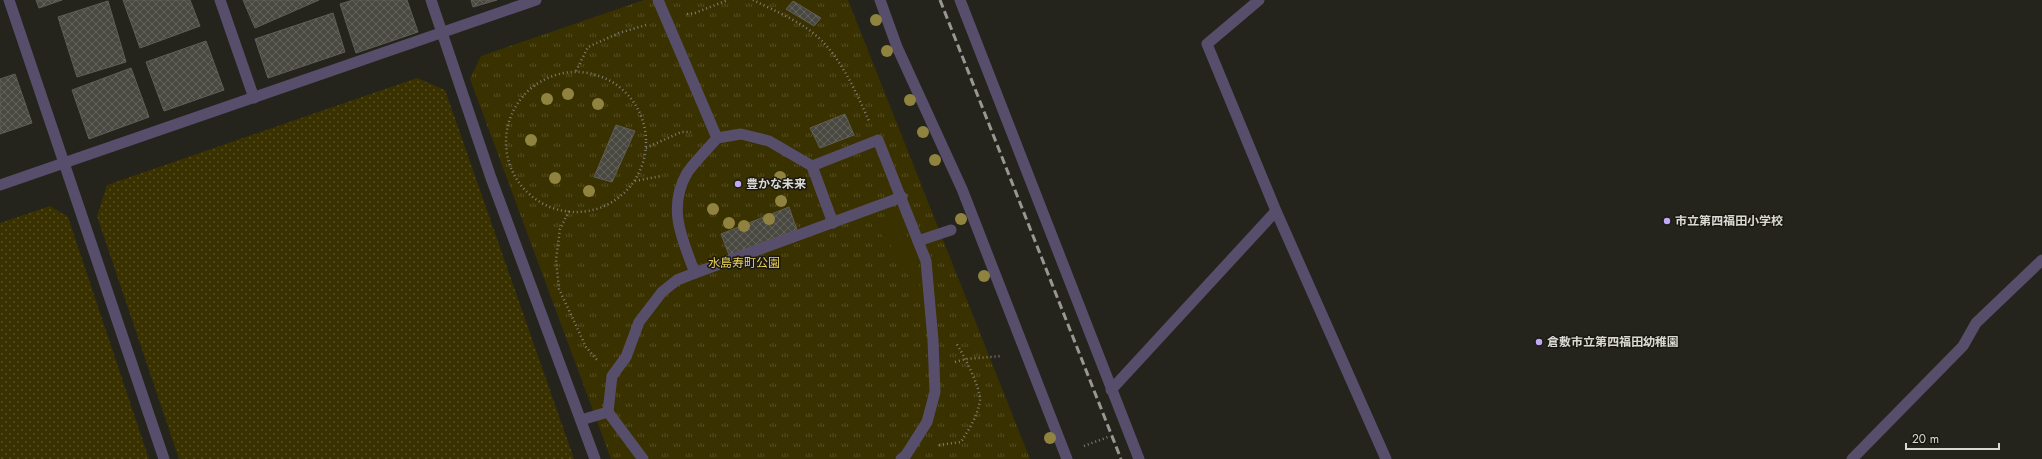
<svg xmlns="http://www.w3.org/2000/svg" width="2042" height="459" viewBox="0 0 2042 459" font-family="Jost,'Noto Sans JP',sans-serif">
  <defs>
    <pattern id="grass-dots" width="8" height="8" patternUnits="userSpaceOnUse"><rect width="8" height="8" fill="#3a3100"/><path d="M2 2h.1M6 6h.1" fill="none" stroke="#564e24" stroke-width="1.8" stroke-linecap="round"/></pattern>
    <pattern id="park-tufts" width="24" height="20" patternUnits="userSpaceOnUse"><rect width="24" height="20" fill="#3a3100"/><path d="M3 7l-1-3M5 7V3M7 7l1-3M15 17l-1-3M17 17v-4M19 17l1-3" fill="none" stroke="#564e24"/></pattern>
    <pattern id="building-cross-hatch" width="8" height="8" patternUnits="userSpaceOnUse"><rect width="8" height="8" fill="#4a4941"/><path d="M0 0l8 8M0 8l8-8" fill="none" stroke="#64635c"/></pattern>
  </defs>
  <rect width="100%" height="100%" fill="#24231c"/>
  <g fill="url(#grass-dots)">
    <path d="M417 78 445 90 574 459H179L97 216 107 185Z"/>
    <path d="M50 206 68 217 149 459H0V223Z"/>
  </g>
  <path fill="url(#park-tufts)" d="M644 0H848L1030 459H611L470 79 481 56Z"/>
  <path fill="#3a3100" d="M897 214 918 263 920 296 892 247 872 224Z"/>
  <g fill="url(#building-cross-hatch)" stroke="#5f5e56">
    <path d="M36 0H62L39 8Z"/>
    <path d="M123 0H190L200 26 140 48Z"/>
    <path d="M243 0H319L255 28Z"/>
    <path d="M353 0H407L418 32 356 53 340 4Z"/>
    <path d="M471 0H497L473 7Z"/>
    <path d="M108 1 126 62 77 77 58 17Z"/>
    <path d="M793 1 821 18 814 26 786 9Z"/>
    <path d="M333 13 345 52 268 78 255 39Z"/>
    <path d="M206 41 224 90 164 111 146 62Z"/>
    <path d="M131 68 149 117 89 139 72 90Z"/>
    <path d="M15 74 32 123 0 134V79Z"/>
    <path d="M845 114 854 135 820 148 810 128Z"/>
    <path d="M616 125 635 131 612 182 594 177Z"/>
    <path d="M789 207 797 230 729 255 721 234Z"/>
  </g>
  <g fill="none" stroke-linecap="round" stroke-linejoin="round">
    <g stroke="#7f7f79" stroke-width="2.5" stroke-dasharray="1 3" stroke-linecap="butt">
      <path d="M753 0C775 11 807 24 824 43 844 65 857 94 869 121"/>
      <path d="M687 14 695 13 728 0"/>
      <path d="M576 71 588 47 619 33 646 25"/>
      <circle cx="576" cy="142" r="70"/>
      <path d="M646 148 681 132H691"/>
      <path d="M635 181 661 176"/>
      <path d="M569 211 560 229 556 260 559 289 586 347 597 360"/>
      <path d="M955 362 966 359 1002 356"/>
      <path d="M939 445 961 442C969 429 978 416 980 400 981 389 963 353 956 343"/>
      <path d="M1084 446 1108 437"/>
    </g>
    <g stroke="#574e6c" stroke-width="11">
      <path d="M717 138 741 134 769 141 812 166 878 140 918 241 951 230"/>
      <path d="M812 166 833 223"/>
      <path d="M695 273 902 197"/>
      <path d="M608 412 643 459"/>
      <path d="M581 420 608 412 612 376 626 357 639 322 662 292 677 280 695 273C682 239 667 208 687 173 695 161 708 149 717 138L658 0"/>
      <path d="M901 459 906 455 927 422 935 392 933 340 926 261 918 241"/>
    </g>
    <g stroke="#574e6c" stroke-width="11">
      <path d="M9 0 164 459"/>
      <path d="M220 0 254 98"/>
      <path d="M431 0 491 178 595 459"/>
      <path d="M880 0 897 47 962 189 1067 459"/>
      <path d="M960 0 1139 459"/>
      <path d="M1259 0 1207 44 1276 211 1386 459"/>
      <path d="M1111 390 1276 211"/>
      <path d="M1852 459 1963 346 1976 323 2042 260"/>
    </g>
    <path stroke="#574e6c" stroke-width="11" d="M0 185 536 0"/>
    <path stroke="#989792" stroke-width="3" stroke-dasharray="8 4" stroke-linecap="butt" d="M940 0 1121 459"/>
  </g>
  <g fill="#90833f">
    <circle cx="876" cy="20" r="6"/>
    <circle cx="887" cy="51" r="6"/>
    <circle cx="568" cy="94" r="6"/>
    <circle cx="547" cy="99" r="6"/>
    <circle cx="910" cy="100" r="6"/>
    <circle cx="598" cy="104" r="6"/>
    <circle cx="923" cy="132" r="6"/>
    <circle cx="531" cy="140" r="6"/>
    <circle cx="935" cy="160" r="6"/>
    <circle cx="780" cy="177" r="6"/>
    <circle cx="555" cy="178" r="6"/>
    <circle cx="589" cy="191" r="6"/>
    <circle cx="781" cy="201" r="6"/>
    <circle cx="713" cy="209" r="6"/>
    <circle cx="769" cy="219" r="6"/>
    <circle cx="961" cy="219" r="6"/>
    <circle cx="729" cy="223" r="6"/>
    <circle cx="744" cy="226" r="6"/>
    <circle cx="984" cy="276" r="6"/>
    <circle cx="1050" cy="438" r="6"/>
  </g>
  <g fill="#bfa8f4" stroke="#1b1912" stroke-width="1.5">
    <circle cx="738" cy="184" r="4"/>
    <circle cx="1667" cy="221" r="4"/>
    <circle cx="1539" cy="342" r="4"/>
  </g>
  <g text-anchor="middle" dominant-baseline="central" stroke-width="3" stroke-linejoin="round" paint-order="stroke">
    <g font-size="12" font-weight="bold" fill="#dadad5" stroke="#1b1912" text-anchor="start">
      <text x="746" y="184">豊かな未来</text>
      <text x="1675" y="221">市立第四福田小学校</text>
      <text x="1547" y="342">倉敷市立第四福田幼稚園</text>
    </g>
    <g font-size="12" fill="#e9d15b" stroke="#1b1912">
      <text x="744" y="263">水島寿町公園</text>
    </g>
  </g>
  <path d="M1906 443v6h93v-6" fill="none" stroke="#dadad5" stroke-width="2"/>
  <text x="1912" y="443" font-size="12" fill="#dadad5" stroke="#1b1912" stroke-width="3" paint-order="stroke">20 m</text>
</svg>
